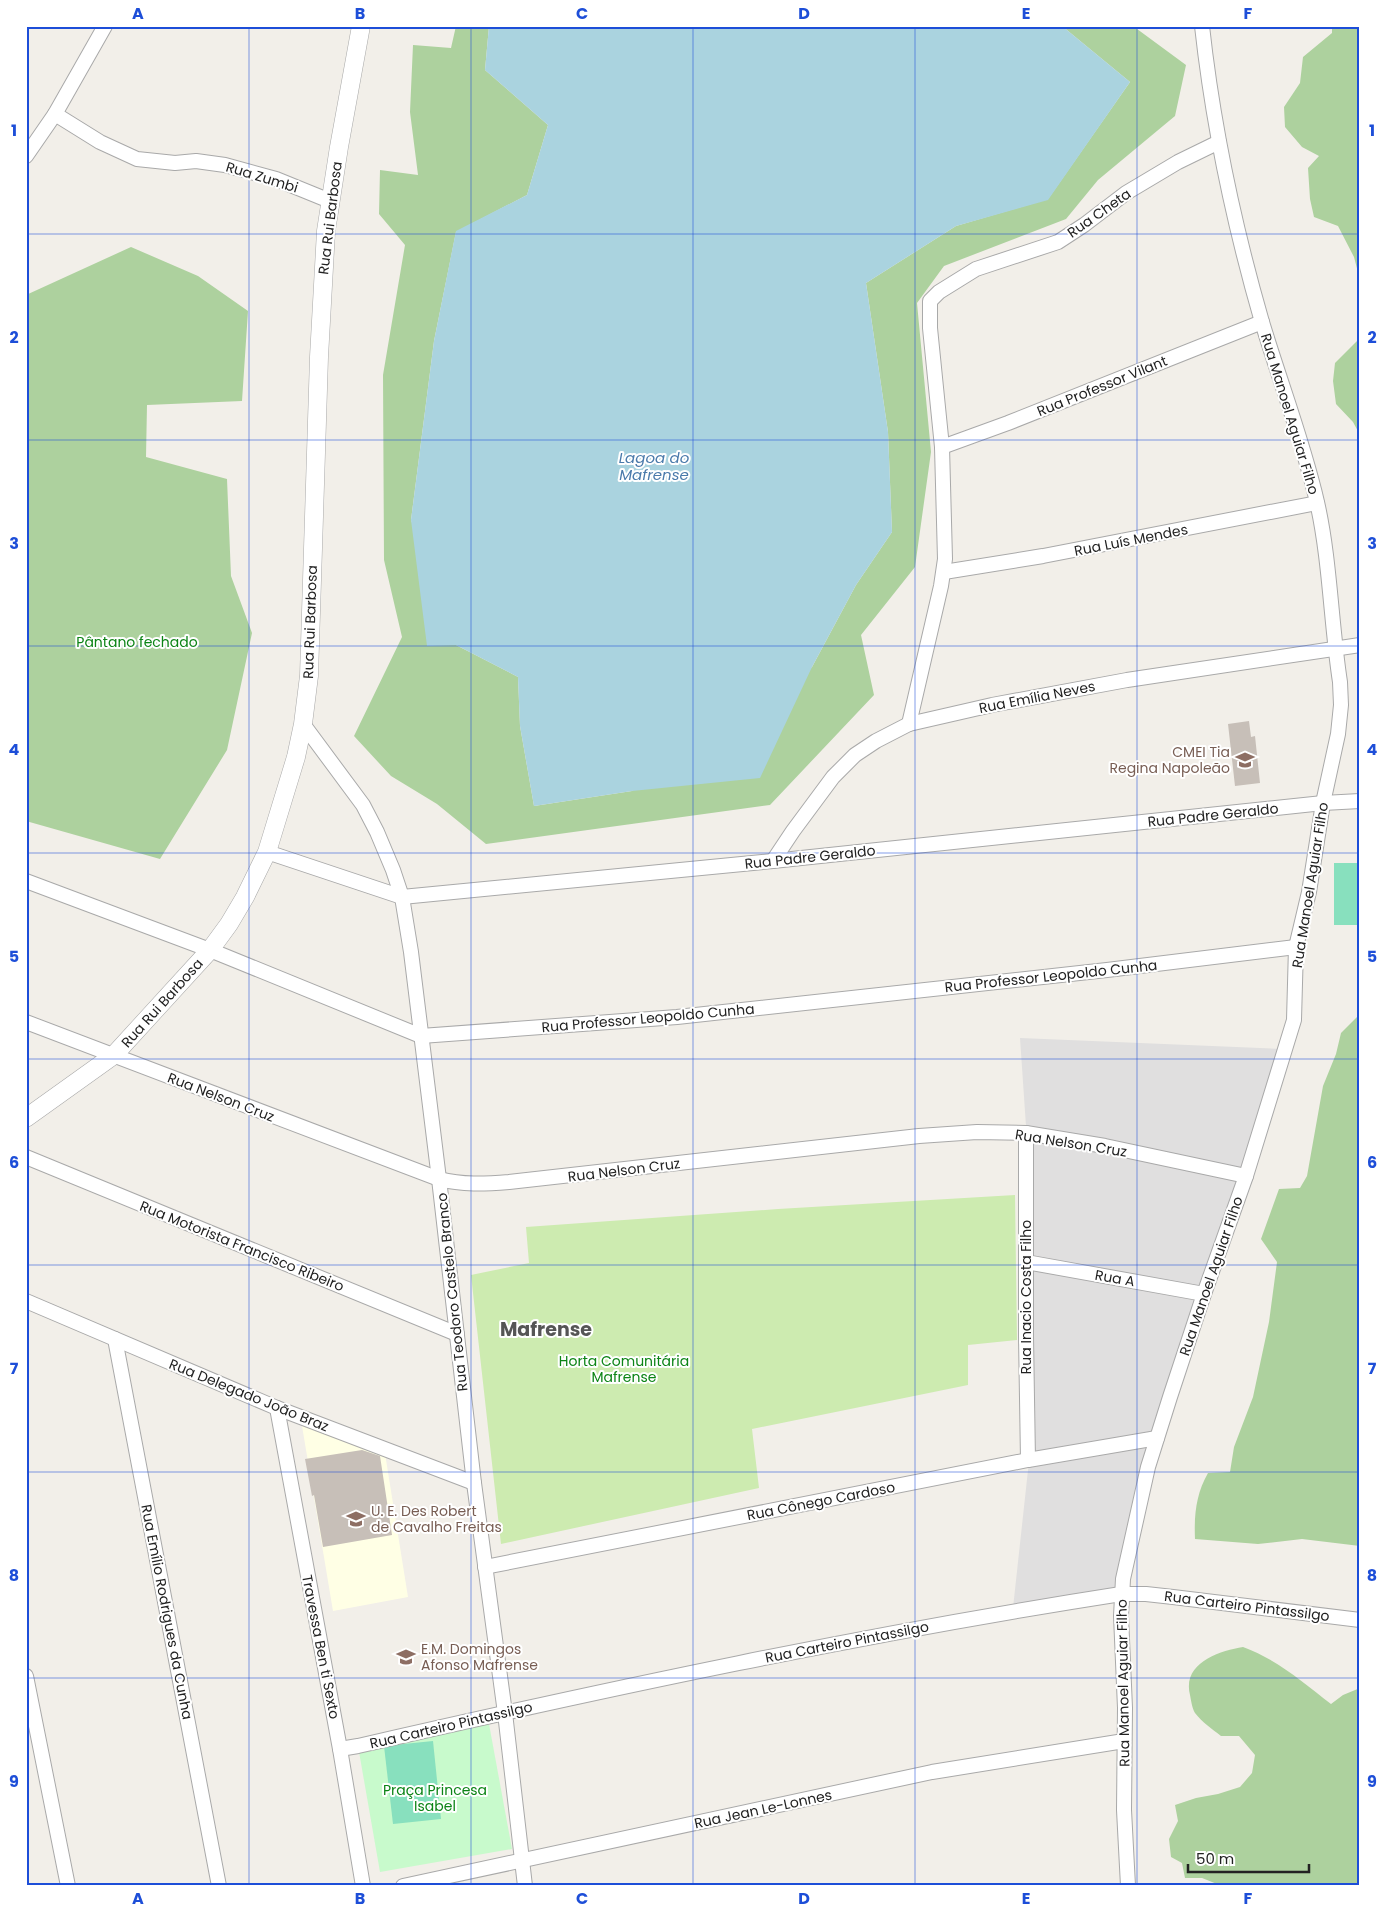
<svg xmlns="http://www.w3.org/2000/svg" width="1386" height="1912" viewBox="0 0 1386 1912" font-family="Poppins,sans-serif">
  <rect width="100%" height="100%" fill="#f2efe9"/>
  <path fill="#e0dfdf" d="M1020 1038 1282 1049 1115 1598 1012 1617 1029 1461 1027 1141Z"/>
  <path fill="#ffffe5" d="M299 1408 383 1441 408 1597 333 1611Z"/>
  <path fill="#cdebb0" d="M1015 1195 1017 1340 968 1345V1385L752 1429 759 1488 501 1544 471 1275 529 1263 526 1227 778 1209Z"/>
  <g fill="#add19e">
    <path d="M456 26H489L485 70 548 125 527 195 456 232 434 341 411 520 456 645 518 677 520 726 534 806 632 791 812 667 856 585 892 532 888 432 866 283 956 226 1048 199 1130 82 1062 26H1133L1186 65 1175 116 1098 180 1066 219 944 266 917 303 931 452 915 567 861 635 874 695 770 805 486 844 437 804 391 776 354 736 402 637 384 560 383 375 405 245 379 214 380 170 418 175 410 112 413 45 451 48Z"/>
    <path d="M1332 26H1360V280L1354 257 1338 226 1314 217 1310 199 1308 168 1319 156 1302 147 1285 127 1284 107 1300 83 1303 57 1332 33Z"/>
    <path d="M131 247 198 276 248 311 242 401 147 405 146 457 227 479 231 576 252 633 227 750 160 859 26 821V295Z"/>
    <path d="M1360 332V435L1353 422 1336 404 1333 381 1335 363 1359 339Z"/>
    <path d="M1360 1014V1546L1302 1539 1258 1544 1195 1539C1194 1515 1196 1494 1208 1473L1230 1472 1234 1447 1253 1397 1269 1322 1277 1262 1261 1239 1279 1189 1300 1188 1307 1176 1323 1086 1336 1054 1341 1033Z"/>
    <path d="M1243 1647C1276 1659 1303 1682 1331 1704L1343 1695 1360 1688V1886H1222L1202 1878H1185L1182 1863 1171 1857 1169 1839 1178 1821 1175 1805 1196 1798 1218 1794 1240 1787 1252 1773 1255 1755 1239 1736H1221C1212 1729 1202 1722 1195 1713 1192 1708 1191 1700 1190 1695 1182 1663 1219 1651 1243 1647Z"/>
  </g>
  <path fill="#c8facc" d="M489 1724 512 1849 380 1872 358 1746Z"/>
  <g fill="#88e0be">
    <rect x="1334" y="863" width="26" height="62"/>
    <path d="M433 1741 441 1819 393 1824 384 1746Z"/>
  </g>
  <path fill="#aad3df" d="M489 26H1062L1130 82 1048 200 956 226 866 283 888 432 892 532 856 585 812 667 760 778 632 791 534 806 520 726 518 677 456 645 427 646 411 520 434 341 456 231 527 195 548 125 485 70Z"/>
  <g fill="#c7bfb8">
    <path d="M1249 721 1251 737 1255 736 1260 783 1235 786 1228 724Z"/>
    <path d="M362 1450 380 1456 392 1535 323 1547 314 1495 312 1496 305 1459Z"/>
  </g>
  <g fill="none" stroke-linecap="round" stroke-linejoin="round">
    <g stroke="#a9a9a9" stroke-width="16">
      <g id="minor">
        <path d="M55 114 100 142 137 159 175 163 196 161 225 165 276 179 330 201"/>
        <path d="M26 156 55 114 105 26"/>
        <path d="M942 447 1008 423 1262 322"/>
        <path d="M944 572 1043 556 1317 503"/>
        <path d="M303 724 363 805 377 832 393 870 402 897 411 952 439 1179 474 1483 505 1713 525 1886"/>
        <path d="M909 724 941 586 945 559 942 447 930 328V301L939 292 976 269 1058 242 1084 225 1126 193 1178 162 1219 142"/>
        <path d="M267 852 402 897 773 861 1323 803 1360 801"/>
        <path d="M773 861 793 831 833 777 855 755 876 741 909 724 992 705 1127 680 1360 645"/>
        <path d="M26 881 210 950 421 1036 677 1017 1107 970 1296 947"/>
        <path d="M26 1022 439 1179C463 1185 484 1184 509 1182L919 1136 977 1132 1026 1133 1105 1146 1246 1176"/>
        <path d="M1026 1133V1337L1028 1460"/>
        <path d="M26 1157 457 1334"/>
        <path d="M1026 1262 1204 1294"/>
        <path d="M26 1301 277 1408 474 1483"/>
        <path d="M115 1339 219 1886"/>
        <path d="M277 1408 340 1749 363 1886"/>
        <path d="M485 1567 1028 1460 1157 1438"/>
        <path d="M26 1676 68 1886"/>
        <path d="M340 1749 358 1746C611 1688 864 1634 1121 1594H1146L1173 1597 1360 1620"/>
        <path d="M403 1886 932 1772 1124 1741"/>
        <path d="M1128 1886 1124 1810 1125 1708 1121 1616 1123 1579 1148 1467 1170 1397 1204 1294 1246 1176 1294 1020 1296 947 1309 892 1323 803 1338 734 1341 705 1340 682C1331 624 1330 559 1317 502 1303 441 1280 382 1262 322 1234 225 1213 126 1202 26"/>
      </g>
    </g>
    <g stroke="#a9a9a9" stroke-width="19">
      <path id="tertiary" d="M26 1118 114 1055 210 950 229 924 245 897 267 852 296 757 303 724 309 676 319 357 326 231 339 147 361 26"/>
    </g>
    <use href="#minor" stroke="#fff" stroke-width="14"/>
    <use href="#tertiary" stroke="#fff" stroke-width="18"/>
  </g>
  <path fill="none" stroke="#1d4ed8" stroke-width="1" stroke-opacity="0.55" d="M249 26V1886M471 26V1886M693 26V1886M915 26V1886M1137 26V1886M26 234H1360M26 440H1360M26 646H1360M26 853H1360M26 1059H1360M26 1265H1360M26 1472H1360M26 1678H1360"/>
  <defs>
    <g id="school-bare" transform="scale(1.5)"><path d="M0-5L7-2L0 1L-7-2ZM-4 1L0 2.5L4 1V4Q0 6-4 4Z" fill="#8d6e63" stroke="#fff" stroke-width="2.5" paint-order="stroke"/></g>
  </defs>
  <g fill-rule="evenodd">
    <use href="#school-bare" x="1245" y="760"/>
    <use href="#school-bare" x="356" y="1519"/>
    <use href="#school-bare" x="406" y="1657"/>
  </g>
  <g text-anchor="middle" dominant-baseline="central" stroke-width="4" stroke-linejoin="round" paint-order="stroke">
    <g font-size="14" fill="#222" stroke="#fff">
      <text transform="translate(262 177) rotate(17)">Rua Zumbi</text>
      <text transform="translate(1099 213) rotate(-35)">Rua Cheta</text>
      <text transform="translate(330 218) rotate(-83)">Rua Rui Barbosa</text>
      <text transform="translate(1102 386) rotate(-22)">Rua Professor Vilant</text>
      <text transform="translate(1290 414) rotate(73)">Rua Manoel Aguiar Filho</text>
      <text transform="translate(1131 540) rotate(-11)">Rua Luís Mendes</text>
      <text transform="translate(310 622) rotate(-88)">Rua Rui Barbosa</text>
      <text transform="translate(1037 697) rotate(-11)">Rua Emília Neves</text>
      <text transform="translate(1213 815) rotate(-6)">Rua Padre Geraldo</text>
      <text transform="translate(810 857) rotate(-6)">Rua Padre Geraldo</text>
      <text transform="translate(1310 885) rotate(-81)">Rua Manoel Aguiar Filho</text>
      <text transform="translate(1051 976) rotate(-6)">Rua Professor Leopoldo Cunha</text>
      <text transform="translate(162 1003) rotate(-48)">Rua Rui Barbosa</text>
      <text transform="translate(648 1018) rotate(-5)">Rua Professor Leopoldo Cunha</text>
      <text transform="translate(221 1097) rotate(21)">Rua Nelson Cruz</text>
      <text transform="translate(1071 1143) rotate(9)">Rua Nelson Cruz</text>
      <text transform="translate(624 1170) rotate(-7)">Rua Nelson Cruz</text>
      <text transform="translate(242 1246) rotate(22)">Rua Motorista Francisco Ribeiro</text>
      <text transform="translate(1211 1276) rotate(-71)">Rua Manoel Aguiar Filho</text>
      <text transform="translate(1115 1278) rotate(10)">Rua A</text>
      <text transform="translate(452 1292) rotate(-96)">Rua Teodoro Castelo Branco</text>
      <text transform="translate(1026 1297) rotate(-90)">Rua Inacio Costa Filho</text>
      <text transform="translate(249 1395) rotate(22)">Rua Delegado João Braz</text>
      <text transform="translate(821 1501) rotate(-11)">Rua Cônego Cardoso</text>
      <text transform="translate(1247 1606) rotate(7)">Rua Carteiro Pintassilgo</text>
      <text transform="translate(167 1612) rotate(79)">Rua Emílio Rodrigues da Cunha</text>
      <text transform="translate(847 1642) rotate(-11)">Rua Carteiro Pintassilgo</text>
      <text transform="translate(321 1647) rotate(79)">Travessa Ben ti Sexto</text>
      <text transform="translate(1123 1683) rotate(-91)">Rua Manoel Aguiar Filho</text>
      <text transform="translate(451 1725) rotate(-13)">Rua Carteiro Pintassilgo</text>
      <text transform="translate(763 1809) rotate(-12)">Rua Jean Le-Lonnes</text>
    </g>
    <g font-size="14" fill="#0c8416" stroke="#fff">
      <text x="137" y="642">Pântano fechado</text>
      <text x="624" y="1361">Horta Comunitária<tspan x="624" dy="16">Mafrense</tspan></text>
      <text x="435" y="1790">Praça Princesa<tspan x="435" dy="16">Isabel</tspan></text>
    </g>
    <g font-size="14" fill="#785e54" stroke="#fff" text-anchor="start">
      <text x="1230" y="752" text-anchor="end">CMEI Tia<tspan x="1230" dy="16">Regina Napoleão</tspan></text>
      <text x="371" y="1511">U. E. Des Robert<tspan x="371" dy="16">de Cavalho Freitas</tspan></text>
      <text x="421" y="1649">E.M. Domingos<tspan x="421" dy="16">Afonso Mafrense</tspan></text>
    </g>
    <g font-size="15" font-style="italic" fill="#4a7aab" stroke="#fff">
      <text x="654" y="457">Lagoa do<tspan x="654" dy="17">Mafrense</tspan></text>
    </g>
    <g font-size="19" font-weight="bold" fill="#555" stroke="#fff">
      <text x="546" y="1329">Mafrense</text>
    </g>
  </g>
  <rect width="1386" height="1912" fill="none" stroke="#ffffff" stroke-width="55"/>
  <path d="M1188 1864v8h121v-8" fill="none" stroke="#222222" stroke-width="2.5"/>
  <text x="1196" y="1864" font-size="15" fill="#222222" stroke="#ffffff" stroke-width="4" paint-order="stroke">50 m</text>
  <rect x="28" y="28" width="1330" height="1856" fill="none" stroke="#1d4ed8" stroke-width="2"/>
  <g font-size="16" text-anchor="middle" font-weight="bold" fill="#1d4ed8">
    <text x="138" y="19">A</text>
    <text x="360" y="19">B</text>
    <text x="582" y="19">C</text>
    <text x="804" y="19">D</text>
    <text x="1026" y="19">E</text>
    <text x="1248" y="19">F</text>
    <text x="14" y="136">1</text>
    <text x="1372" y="136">1</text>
    <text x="14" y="343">2</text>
    <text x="1372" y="343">2</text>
    <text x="14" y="549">3</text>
    <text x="1372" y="549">3</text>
    <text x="14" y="755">4</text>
    <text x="1372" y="755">4</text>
    <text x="14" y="962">5</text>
    <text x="1372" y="962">5</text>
    <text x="14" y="1168">6</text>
    <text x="1372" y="1168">6</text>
    <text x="14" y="1374">7</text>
    <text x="1372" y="1374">7</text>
    <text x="14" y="1581">8</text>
    <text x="1372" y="1581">8</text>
    <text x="14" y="1787">9</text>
    <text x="1372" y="1787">9</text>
    <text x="138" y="1904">A</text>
    <text x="360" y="1904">B</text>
    <text x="582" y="1904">C</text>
    <text x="804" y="1904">D</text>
    <text x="1026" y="1904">E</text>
    <text x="1248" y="1904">F</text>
  </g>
</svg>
